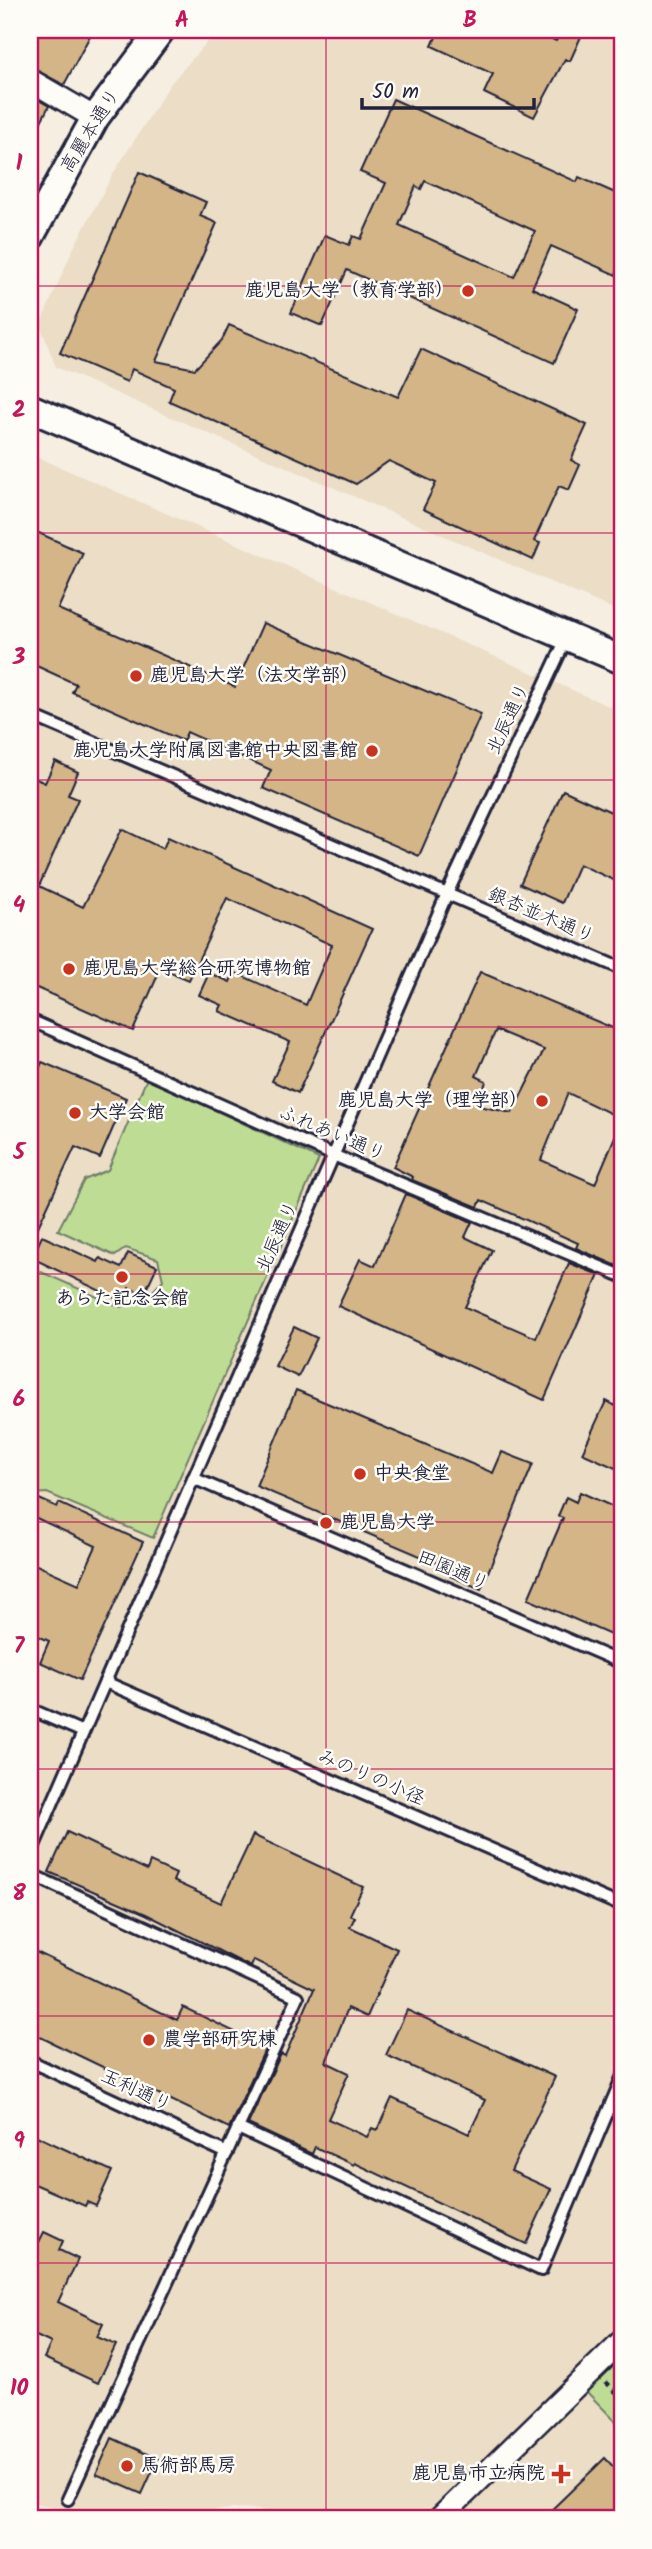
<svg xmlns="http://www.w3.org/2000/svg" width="652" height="2549" viewBox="0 0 652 2549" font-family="Kalam,'Klee One',sans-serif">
  <rect width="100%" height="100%" fill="#f5eee1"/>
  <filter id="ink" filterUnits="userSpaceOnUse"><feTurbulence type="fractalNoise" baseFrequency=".0143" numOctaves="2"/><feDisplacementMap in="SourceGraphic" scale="14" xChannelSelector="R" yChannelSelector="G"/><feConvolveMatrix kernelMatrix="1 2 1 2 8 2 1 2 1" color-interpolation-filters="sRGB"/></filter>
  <g filter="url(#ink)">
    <g fill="#ebddc6">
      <path d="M218 30H622V613L56 367 40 325 73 249 113 174 171 83Z"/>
      <path d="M30 454 622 712V2334L432 2519H323L244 2508 207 2511H74L30 2502Z"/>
      <path d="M585 2390 622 2428V2519H454Z"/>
    </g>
    <g fill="#bfdc94" stroke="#707f68" stroke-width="2">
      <path d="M147 1078 319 1159 153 1538 47 1493 30 1494V1267L120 1307 145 1300 163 1280 158 1259 126 1248 115 1256 58 1230 84 1180 108 1170Z"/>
      <path d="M622 2353V2428L585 2390Z"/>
    </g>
    <g fill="#d4b588" stroke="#22223b" stroke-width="2" fill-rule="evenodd">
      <path d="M30 30H93L64 85 30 67Z"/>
      <path d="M439 30H531L556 41 562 30H584L570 61 565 59 534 117 484 93 493 74 432 46Z"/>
      <path d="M30 95 49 106 30 143Z"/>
      <path d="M393 99 577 182 579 177 622 196V260L616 275 551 246 532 288 578 309 554 363 347 270 322 326 291 313 325 235 349 245 353 236 361 239 386 183 360 172ZM425 181 535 231 514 277 399 225 416 186 421 189Z"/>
      <path d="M139 172 206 202 200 216 217 223 156 361 195 369 222 340 229 325 398 397 421 349 587 425 571 460 580 465 569 490 559 486 534 541 540 543 533 560 423 509 436 483 389 461 356 484 169 401 174 388 132 369 127 382 60 353Z"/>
      <path d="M30 529 83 553 58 609 235 687 263 623 481 714 419 856 263 788 271 770 187 732 183 741 72 692 76 684 30 663Z"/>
      <path d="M55 761 78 772 68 795 78 799 39 886 83 907 122 829 163 849 168 837 372 929 298 1093 272 1081 290 1042 219 1011 222 1005 199 995 209 973 230 982 234 972 306 1005 332 945 227 898 189 980 161 968 133 1031 30 985V776L45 783Z"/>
      <path d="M563 790 622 817V884L579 864 562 903 520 884Z"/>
      <path d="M480 972 622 1032V1119L568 1093 541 1160 595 1184 622 1120V1268L576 1248 578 1243 481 1200 478 1207 412 1180 413 1177 393 1167ZM496 1030 544 1050 512 1113 479 1106 486 1081 476 1076Z"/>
      <path d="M42 1062 126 1098 100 1158 75 1147 30 1244V1091Z"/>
      <path d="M406 1194 472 1222 465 1237 492 1250 465 1307 536 1338 569 1263 599 1275 544 1400 338 1306 360 1259 375 1266Z"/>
      <path d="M42 1236 98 1262 100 1258 121 1268 128 1253 157 1266 144 1294 129 1288 123 1302 32 1258Z"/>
      <path d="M294 1327 317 1338 298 1377 275 1366Z"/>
      <path d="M296 1390 493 1473 502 1452 533 1464 481 1589 450 1576 453 1570 256 1486Z"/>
      <path d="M606 1401 622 1409V1471L582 1453Z"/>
      <path d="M580 1492 622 1511V1640L528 1599 563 1518 558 1516 566 1497 576 1502Z"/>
      <path d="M30 1495 57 1507 59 1503 143 1542 80 1680 40 1662 49 1641 30 1632V1562L79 1584 96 1546 30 1515Z"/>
      <path d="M67 1832 147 1870 150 1862 176 1874 173 1881 221 1903 253 1835 363 1887 350 1915 355 1917 350 1927 397 1949 367 2017 348 2008 326 2062 349 2073 328 2119 367 2137 372 2128 377 2130 392 2098 469 2134 485 2100 386 2055 407 2010 555 2077 511 2171 551 2189 526 2244 355 2163 354 2165 315 2147 312 2154 248 2124 281 2054 285 2056 314 1989 254 1960 251 1967 146 1914 49 1872Z"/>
      <path d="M30 1949 177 2020 183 2007 266 2047 229 2128 30 2032Z"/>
      <path d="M30 2133 112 2171 96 2206 87 2202 85 2206 30 2182Z"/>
      <path d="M44 2232 63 2241 59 2250 78 2259 58 2302 103 2324 97 2337 116 2345 98 2383 44 2358 51 2343 30 2333V2237L39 2242Z"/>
      <path d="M112 2438 158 2459 142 2494 96 2474Z"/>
      <path d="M605 2458 622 2476V2519H542Z"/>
    </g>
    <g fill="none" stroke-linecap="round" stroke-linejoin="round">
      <g stroke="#22223b" stroke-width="16">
        <g id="service">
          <path d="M30 719 35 717 622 969"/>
          <path d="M30 1020 333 1155 622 1276"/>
          <path d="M193 1478 622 1663"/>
          <path d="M105 1682 622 1906"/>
          <path d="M30 1709 83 1732"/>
          <path d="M30 1855 446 896 567 637"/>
          <path d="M30 1874 298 1997 68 2499"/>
          <path d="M30 2061 227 2153"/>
          <path d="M238 2128 541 2270 622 2078"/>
        </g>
      </g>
      <g stroke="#22223b" stroke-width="26">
        <g id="minor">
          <path d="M30 80 95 118"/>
          <path d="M439 2519 622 2341"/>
        </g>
      </g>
      <g stroke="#22223b" stroke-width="32">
        <g id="tertiary">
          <path d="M30 237 95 118 161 30"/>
          <path d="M30 408 622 660"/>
        </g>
      </g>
      <g stroke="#22223b" stroke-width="4.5" stroke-dasharray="5 5" stroke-linecap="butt">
        <path d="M622 2378 618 2394 622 2399"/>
        <path d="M606 2382 618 2394"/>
      </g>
      <use href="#service" stroke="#fdfcf7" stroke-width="10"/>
      <use href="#minor" stroke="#fdfcf7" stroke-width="21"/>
      <use href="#tertiary" stroke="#fdfcf7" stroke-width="26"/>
    </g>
  </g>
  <path fill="none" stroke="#c2185b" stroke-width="2" stroke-opacity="0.55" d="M326 30V2519M30 286H622M30 533H622M30 780H622M30 1027H622M30 1274H622M30 1522H622M30 1769H622M30 2016H622M30 2263H622"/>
  <g fill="#c8321e" stroke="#fdfcf7" stroke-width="2.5">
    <circle cx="468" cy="291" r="7"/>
    <circle cx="136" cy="676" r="7"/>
    <circle cx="372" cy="751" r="7"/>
    <circle cx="69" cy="969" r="7"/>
    <circle cx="542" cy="1101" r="7"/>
    <circle cx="75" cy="1113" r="7"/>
    <circle cx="122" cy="1277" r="7"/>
    <circle cx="360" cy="1474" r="7"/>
    <circle cx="326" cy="1523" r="7"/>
    <circle cx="149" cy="2040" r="7"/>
    <circle cx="127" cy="2466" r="7"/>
    <path d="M557.5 2463.5h7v7h7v7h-7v7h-7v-7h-7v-7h7z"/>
  </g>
  <g text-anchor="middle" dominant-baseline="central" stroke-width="5" stroke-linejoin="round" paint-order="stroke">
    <g font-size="19" fill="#22223b" stroke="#fdfcf7">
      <text transform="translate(91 131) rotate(-58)">高麗本通り</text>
      <text transform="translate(509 719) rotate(-65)">北辰通り</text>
      <text transform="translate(541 916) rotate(23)">銀杏並木通り</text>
      <text transform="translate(332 1134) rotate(23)">ふれあい通り</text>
      <text transform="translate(278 1237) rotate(-66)">北辰通り</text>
      <text transform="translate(453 1571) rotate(23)">田園通り</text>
      <text transform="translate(371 1778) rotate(23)">みのりの小径</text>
      <text transform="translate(136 2091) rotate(25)">玉利通り</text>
    </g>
    <g font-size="19" font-weight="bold" fill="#22223b" stroke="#fdfcf7" text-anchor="start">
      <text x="454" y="291" text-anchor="end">鹿児島大学（教育学部）</text>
      <text x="150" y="676">鹿児島大学（法文学部）</text>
      <text x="358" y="751" text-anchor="end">鹿児島大学附属図書館中央図書館</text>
      <text x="83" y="969">鹿児島大学総合研究博物館</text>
      <text x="528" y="1101" text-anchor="end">鹿児島大学（理学部）</text>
      <text x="89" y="1113">大学会館</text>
      <text x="122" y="1299" text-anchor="middle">あらた記念会館</text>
      <text x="374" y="1474">中央食堂</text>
      <text x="340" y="1523">鹿児島大学</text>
      <text x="163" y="2040">農学部研究棟</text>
      <text x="141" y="2466">馬術部馬房</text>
      <text x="545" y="2474" text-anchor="end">鹿児島市立病院</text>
    </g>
  </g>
  <rect width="652" height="2549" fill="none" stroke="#fdfcf7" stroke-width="77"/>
  <path d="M362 98v10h172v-10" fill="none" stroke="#22223b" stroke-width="3.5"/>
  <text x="372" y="98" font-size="21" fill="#22223b" stroke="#fdfcf7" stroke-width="5" paint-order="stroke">50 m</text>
  <rect x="38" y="38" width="576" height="2472" fill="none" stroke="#c2185b" stroke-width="2.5"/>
  <g font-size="23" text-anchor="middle" font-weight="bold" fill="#c2185b">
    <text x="182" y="27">A</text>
    <text x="470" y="27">B</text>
    <text x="19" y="170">1</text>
    <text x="19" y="417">2</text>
    <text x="19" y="664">3</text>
    <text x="19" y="912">4</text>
    <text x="19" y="1159">5</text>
    <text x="19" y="1406">6</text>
    <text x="19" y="1653">7</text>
    <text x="19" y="1900">8</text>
    <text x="19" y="2148">9</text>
    <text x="19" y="2395">10</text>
  </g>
</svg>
